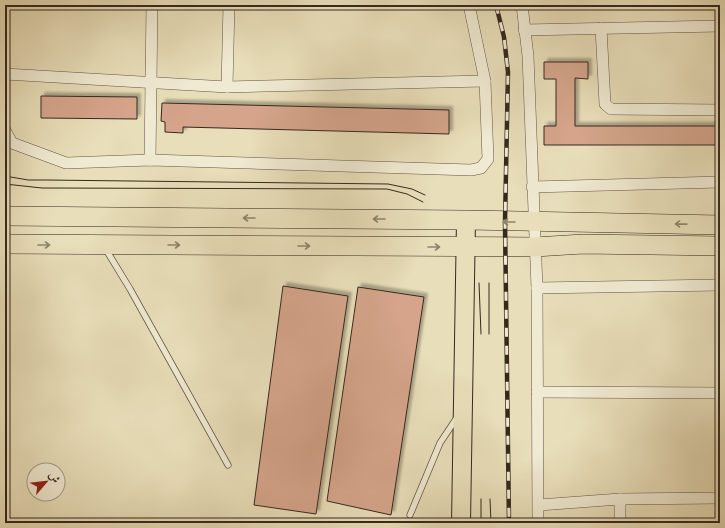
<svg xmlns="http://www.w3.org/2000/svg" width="725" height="528" viewBox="0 0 725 528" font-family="'IM FELL English',Amiri,serif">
  <defs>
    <filter id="shadow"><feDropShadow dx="3.5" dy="-3.5" stdDeviation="1" flood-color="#0004"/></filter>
  </defs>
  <rect width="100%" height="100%" fill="#e8deb9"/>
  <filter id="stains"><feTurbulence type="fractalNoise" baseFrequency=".005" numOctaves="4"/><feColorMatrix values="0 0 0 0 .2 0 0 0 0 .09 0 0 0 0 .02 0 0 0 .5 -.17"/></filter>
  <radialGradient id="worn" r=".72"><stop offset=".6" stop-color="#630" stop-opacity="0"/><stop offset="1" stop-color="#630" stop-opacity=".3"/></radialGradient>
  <g fill="#d5a48b" stroke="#35291e" filter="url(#shadow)">
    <path d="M544 62H588V79L575 78V126H720V145H544V126H556V79H544Z"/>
    <path d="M41 96 137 97V119L41 118Z"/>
    <path d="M162 103 449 110V134L183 127V133L165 132V122L161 121Z"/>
    <path d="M283 286 348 296 316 514 254 505Z"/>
    <path d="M358 287 424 297 391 515 327 501Z"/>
  </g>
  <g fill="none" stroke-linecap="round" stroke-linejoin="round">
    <g stroke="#625645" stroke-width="7">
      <g id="service">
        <path d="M105 248 130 289 228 465"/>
        <path d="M410 515 440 443 458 416"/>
      </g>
    </g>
    <g stroke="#625645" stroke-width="12">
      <g id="minor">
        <path d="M522 5 528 56 537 288 538 523"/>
        <path d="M601 28 605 104 611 109 720 110"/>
        <path d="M524 30 720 26"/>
        <path d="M5 74 227 87 485 81"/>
        <path d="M227 87 229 5"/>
        <path d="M5 130 12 143 66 163 150 160 471 170 481 168 488 159 485 81 469 5"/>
        <path d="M150 160 152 5"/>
        <path d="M532 187 720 182"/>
        <path d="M537 288 720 285"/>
        <path d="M537 392 720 393"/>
        <path d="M539 505 620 499 720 498"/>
        <path d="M620 523V499"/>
      </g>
    </g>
    <g stroke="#35291e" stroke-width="20">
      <path id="primary" d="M461 523 466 220"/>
    </g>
    <g stroke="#35291e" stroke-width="20">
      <g id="trunk">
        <path d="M5 216 466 220 720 225"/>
        <path d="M5 244 535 247 583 244 720 246"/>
      </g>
    </g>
    <use href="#service" stroke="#f0ead2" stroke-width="5.5"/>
    <use href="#minor" stroke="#f0ead2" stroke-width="11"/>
    <use href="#primary" stroke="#e8deb9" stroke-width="18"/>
    <use href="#trunk" stroke="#e8deb9" stroke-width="19"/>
    <g stroke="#35291e" stroke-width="1">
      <path d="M5 176 28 180H46L388 184 412 189 425 195"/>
      <path d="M5 184 42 188 387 189 407 194 423 202"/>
      <path d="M479 283 481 334"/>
      <path d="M489 283V334"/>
      <path d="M481 499V523"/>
      <path d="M490 499 491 523"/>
    </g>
    <g stroke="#35291e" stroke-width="4.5">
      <path id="rail" d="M496 5 504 37 508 72 505 222 509 523"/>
    </g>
    <use href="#rail" stroke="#f0ead2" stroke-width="3" stroke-dasharray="9" stroke-linecap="butt"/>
  </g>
  <defs><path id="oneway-shaft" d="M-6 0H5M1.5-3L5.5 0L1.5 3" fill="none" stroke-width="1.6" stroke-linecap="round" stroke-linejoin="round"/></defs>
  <g stroke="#8e846c">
    <use href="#oneway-shaft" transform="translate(249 218) rotate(-180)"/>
    <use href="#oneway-shaft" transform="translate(379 219) rotate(-180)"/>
    <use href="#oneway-shaft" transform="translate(509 222) rotate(-180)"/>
    <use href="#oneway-shaft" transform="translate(681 224) rotate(-179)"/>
    <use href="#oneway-shaft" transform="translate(44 245)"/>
    <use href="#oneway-shaft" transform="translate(174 245)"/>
    <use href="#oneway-shaft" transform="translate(304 246)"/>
    <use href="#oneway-shaft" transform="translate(434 247)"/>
  </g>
  <rect width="725" height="528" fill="none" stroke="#e8deb9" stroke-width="20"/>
  <rect x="6" y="6" width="713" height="516" fill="none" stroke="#35291e" stroke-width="2"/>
  <rect x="10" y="10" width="705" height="508" fill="none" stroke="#35291e"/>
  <g transform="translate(46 482) rotate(62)"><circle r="19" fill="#f0ead2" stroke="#a59d8a"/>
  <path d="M0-3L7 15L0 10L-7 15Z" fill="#8f2418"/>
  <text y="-6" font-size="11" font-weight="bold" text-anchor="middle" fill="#35291e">ش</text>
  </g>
  <rect width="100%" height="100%" filter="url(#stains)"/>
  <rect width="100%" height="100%" fill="url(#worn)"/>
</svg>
